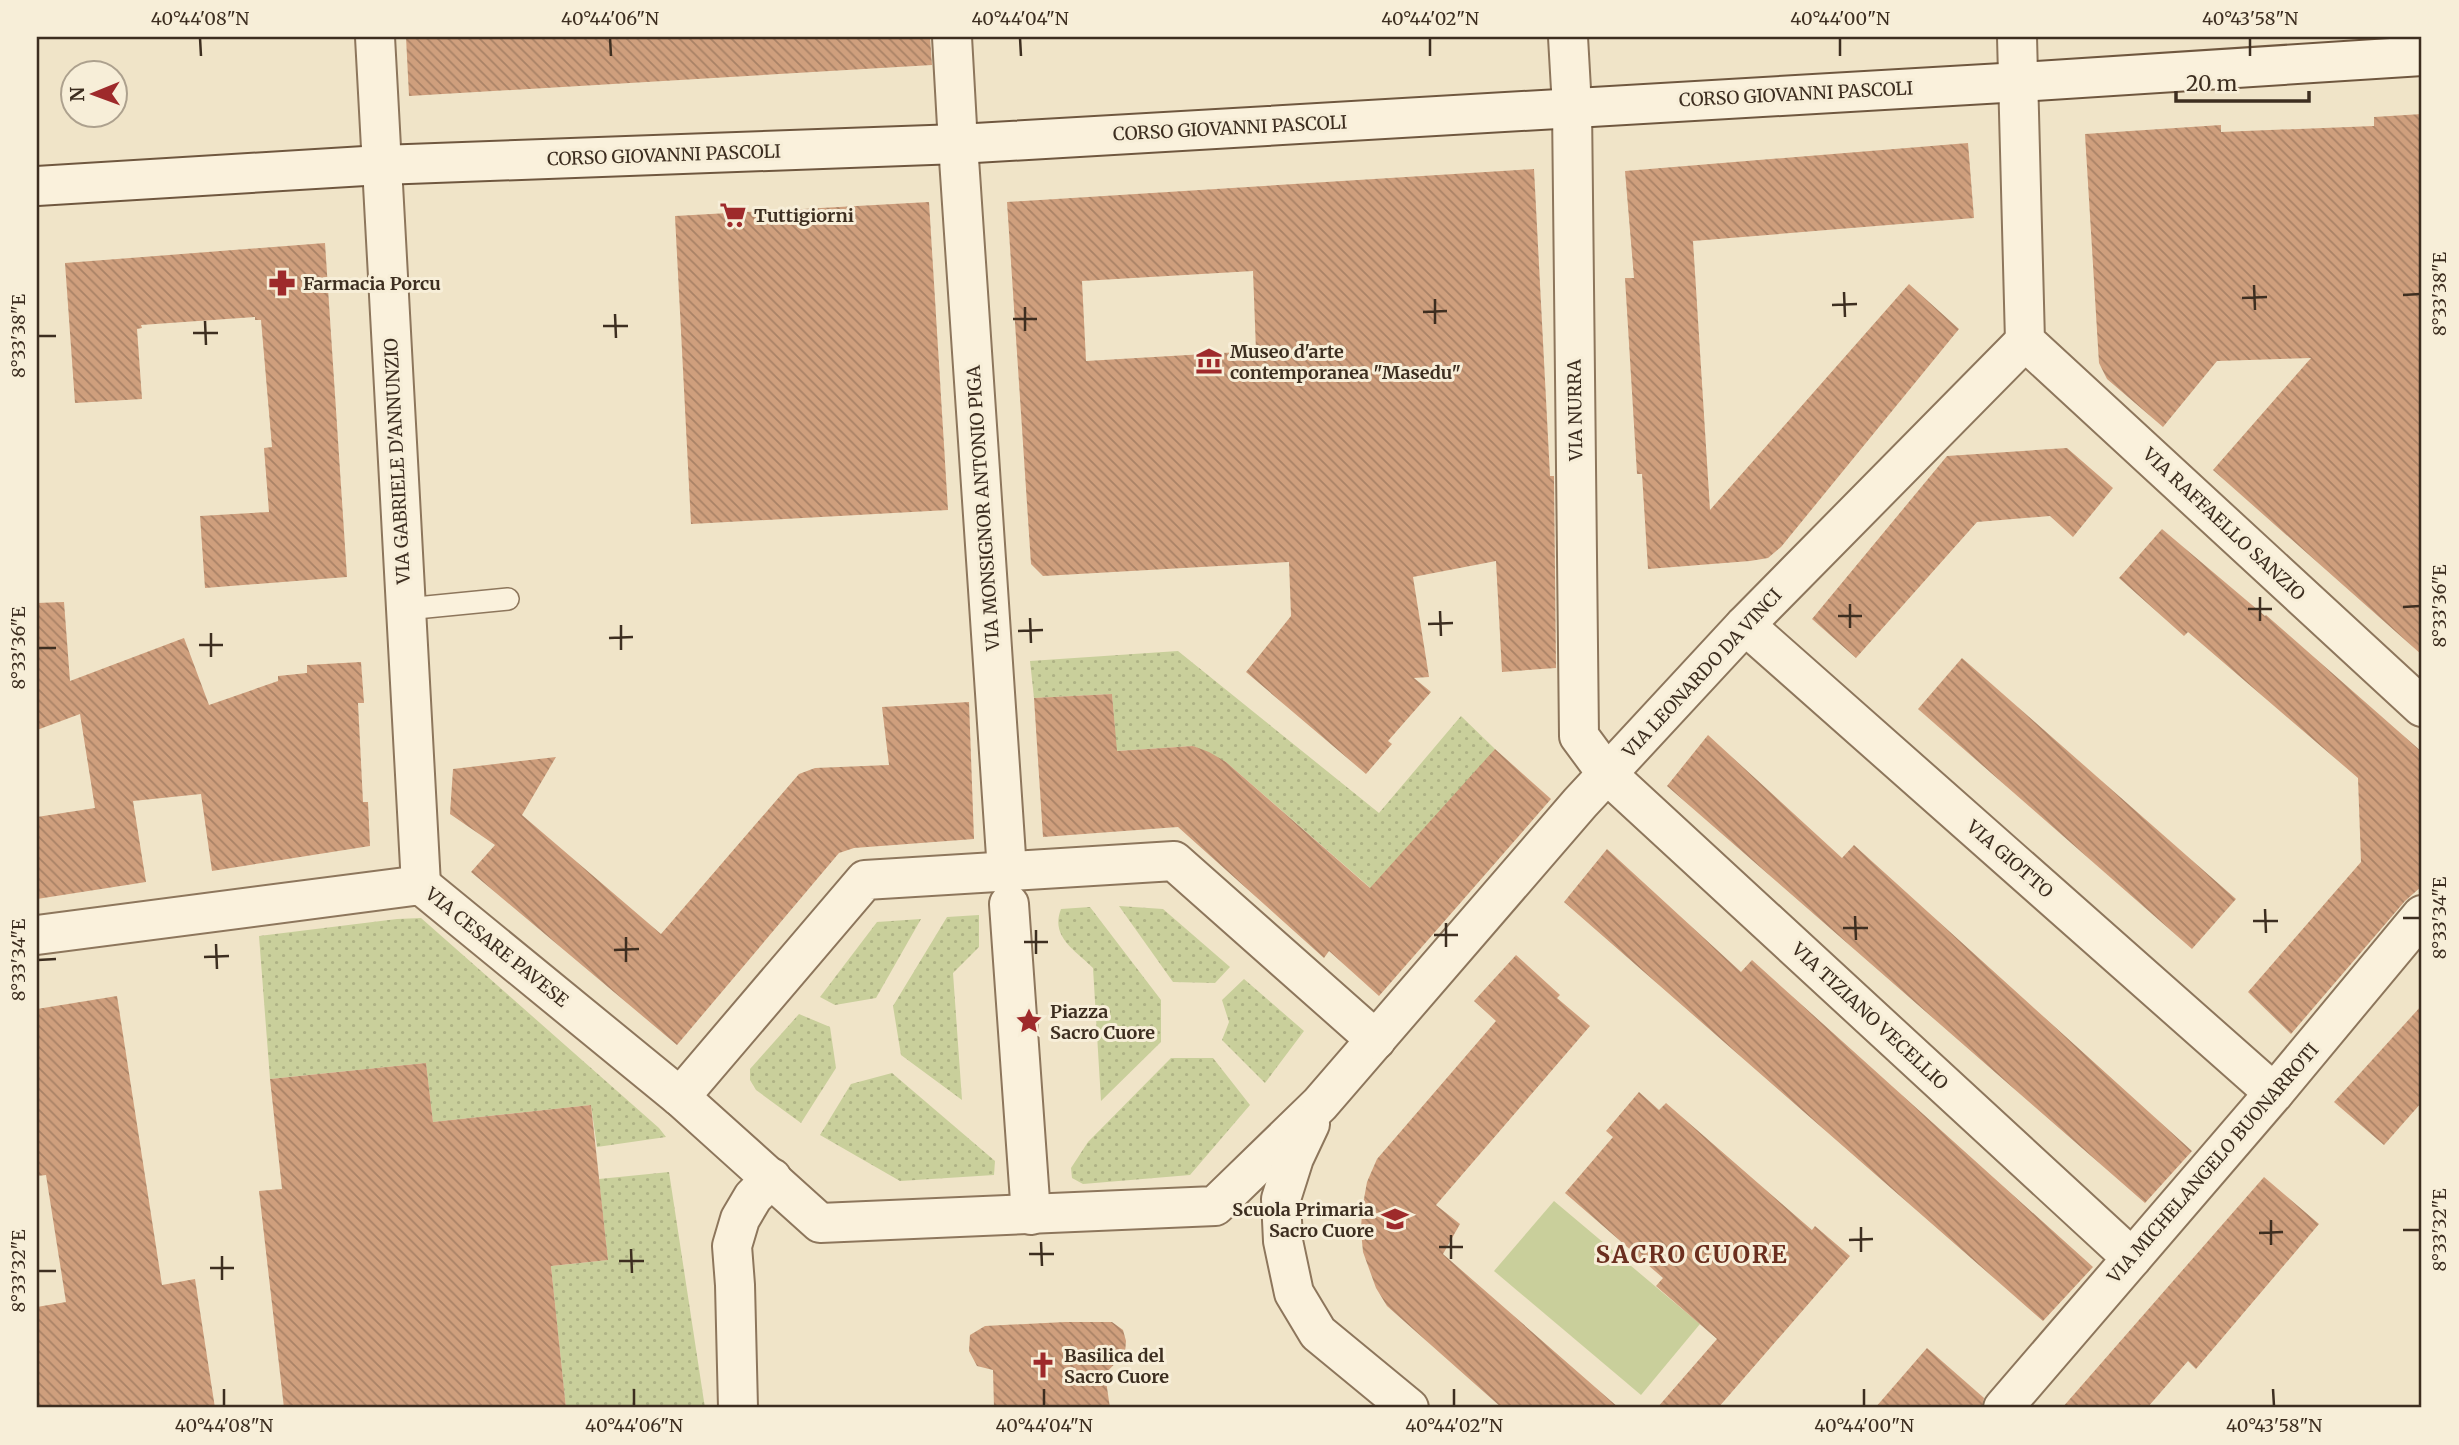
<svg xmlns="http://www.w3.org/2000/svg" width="2459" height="1445" viewBox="0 0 2459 1445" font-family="Merriweather,serif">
  <defs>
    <pattern id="grass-dots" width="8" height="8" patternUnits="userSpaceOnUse" patternTransform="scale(1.75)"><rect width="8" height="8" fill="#c9cf9b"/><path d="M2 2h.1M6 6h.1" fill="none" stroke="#aeb285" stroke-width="1.8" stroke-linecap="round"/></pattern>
    <pattern id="building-back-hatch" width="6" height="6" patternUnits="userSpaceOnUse" patternTransform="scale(1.75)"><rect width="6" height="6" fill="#cf9f7d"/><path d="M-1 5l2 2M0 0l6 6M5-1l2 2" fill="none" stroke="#a98266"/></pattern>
  </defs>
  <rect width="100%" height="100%" fill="#f0e4c8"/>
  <g fill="url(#grass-dots)">
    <path d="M1178 651 1379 813 1461 716 1495 749 1382 898 1226 762 1193 746 1100 752 1099 733 1115 730 1112 694 1034 698 1030 661Z"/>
    <path d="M1119 906 1163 909 1230 967 1215 983 1173 982Z"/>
    <path d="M1090 907 1161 1000V1042L1101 1101 1093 968C1075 950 1050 937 1061 909Z"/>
    <path d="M979 915V947L953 973 962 1100 901 1055 893 1006 947 917Z"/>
    <path d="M421 918 659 1128 666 1137 597 1147 591 1105 433 1122 426 1063 270 1079 259 936 397 919Z"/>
    <path d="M921 919 876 998 835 1005 820 997 877 922Z"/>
    <path d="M1244 979 1304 1031 1265 1083 1222 1040 1229 1022 1222 1000Z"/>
    <path d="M799 1014 830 1027 836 1068 801 1123 756 1090 750 1080V1069Z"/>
    <path d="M1171 1058H1213L1250 1105 1190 1175 1083 1184 1072 1178 1071 1168 1088 1142Z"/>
    <path d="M892 1073 995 1161 994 1175 900 1181 820 1135 851 1084Z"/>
    <path d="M669 1172 705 1408H566L551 1266 608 1260 599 1179Z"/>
  </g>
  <path fill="#c9cf9b" d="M1554 1201 1700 1324 1641 1395 1494 1271Z"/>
  <g fill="url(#building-back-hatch)" fill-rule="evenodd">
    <path d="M406 37H930L932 65 409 96Z"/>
    <path d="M2422 114V655L2213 470 2311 358 2217 361 2163 427 2107 379 2099 363 2085 134 2221 125V132L2374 126V117Z"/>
    <path d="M1968 143 1974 218 1693 241 1710 510 1909 284 1959 329 1781 547 1768 558 1750 561 1648 569 1642 474H1637L1625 278H1634L1625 171Z"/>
    <path d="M1534 169 1550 476H1554L1556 668 1502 672 1496 561 1413 577 1429 677 1414 678 1431 692 1388 741 1392 744 1366 774 1246 672 1291 616 1289 562 1043 576 1031 564 1007 202ZM1253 271 1256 351 1086 361 1082 281Z"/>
    <path d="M929 202 948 510 691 524 675 216Z"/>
    <path d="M325 243 347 577 205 588 200 516 269 512 264 448 272 447 261 320H255V317L141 325 142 328 137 329 142 399 75 403 65 263Z"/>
    <path d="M2067 448 2113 488 2073 537 2050 516 1977 522 1856 658 1812 619 1947 456Z"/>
    <path d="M2162 529 2265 616 2266 615 2422 752V886L2405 901 2291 1034 2248 992 2361 862 2358 778 2188 632 2184 636 2119 578Z"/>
    <path d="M64 602 70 681 184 638 209 705 278 681V676L307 673V665L361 662 364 703H358L363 802H368L370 846 212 871 201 794 133 801 146 882 37 899V817L95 808 80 714 37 730V603Z"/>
    <path d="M1962 658 2236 899 2192 949 1918 709Z"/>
    <path d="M1112 694 1117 751 1193 746 1209 752 1226 762 1370 888 1495 749 1551 799 1379 996 1329 951 1324 958 1178 827 1043 837 1034 698Z"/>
    <path d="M969 702 974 839 854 848 839 853 677 1045 471 872 495 845 450 814 453 769 556 757 522 815 661 934 799 774 815 768 889 765 882 707Z"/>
    <path d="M1708 735 1842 858 1854 845 2192 1151 2145 1203 1667 786Z"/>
    <path d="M1607 849 1741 972 1752 960 2093 1267 2043 1321 1564 902Z"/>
    <path d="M1516 955 1560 995 1557 998 1590 1026 1436 1205 1460 1224 1443 1254 1619 1408H1502L1387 1306 1376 1288 1363 1252 1361 1231 1362 1210 1367 1182 1377 1159 1496 1021 1474 1001Z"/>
    <path d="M117 996 162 1285 195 1279 215 1408H37V1307L66 1302 46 1175 37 1176V1009Z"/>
    <path d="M2422 1005V1102L2384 1145 2334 1102Z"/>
    <path d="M426 1063 433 1122 591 1105 608 1260 551 1266 566 1408H284L259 1191 282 1189 270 1079Z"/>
    <path d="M1639 1092 1659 1110 1666 1103 1812 1230 1815 1226 1850 1256 1718 1408H1657L1717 1339 1656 1286 1663 1278 1565 1193 1613 1137 1606 1131Z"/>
    <path d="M2264 1177 2319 1224 2196 1369 2188 1361 2147 1408H2062Z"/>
    <path d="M1065 1322H1112L1123 1330 1126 1341 1125 1353 1105 1374 1110 1408H994L993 1370 977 1366 969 1351 970 1335 985 1326Z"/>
    <path d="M1927 1348 1984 1398 1982 1408H1875Z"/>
  </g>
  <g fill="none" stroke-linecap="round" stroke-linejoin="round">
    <g stroke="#8d765c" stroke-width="24">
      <path id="service" d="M406 609 508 599"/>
    </g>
    <g stroke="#8d765c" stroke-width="42">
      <g id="minor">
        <path d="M375 37 421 885"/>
        <path d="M952 37 958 144 1007 871"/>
        <path d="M1568 37 1572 107 1579 736 1607 774 2132 1258"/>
        <path d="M1745 625 2274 1093"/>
        <path d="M1009 904 1031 1215"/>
        <path d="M37 935 421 885 680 1097 820 1223 1215 1206 1320 1104 1580 803 1745 625 2025 341"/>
        <path d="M680 1097 865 880 1174 861 1376 1040"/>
        <path d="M1310 1124 1294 1158 1281 1199 1283 1241 1294 1293 1318 1333 1409 1408"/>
        <path d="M738 1408 735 1285 732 1246 740 1219 753 1197 772 1178"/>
        <path d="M2003 1408 2274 1093 2422 915"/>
      </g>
    </g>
    <g stroke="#8d765c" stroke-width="42">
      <path id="tertiary" d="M2017 37 2025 341 2422 707"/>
    </g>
    <g stroke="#6f573f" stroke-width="42">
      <path id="secondary" d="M37 186 381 165 958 144 2020 82 2422 56"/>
    </g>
    <use href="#service" stroke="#faf1dc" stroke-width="21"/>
    <use href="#minor" stroke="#faf1dc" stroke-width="38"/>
    <use href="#tertiary" stroke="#faf1dc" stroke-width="38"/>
    <use href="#secondary" stroke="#faf1dc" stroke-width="38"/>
  </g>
  <path fill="none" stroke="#3d2e20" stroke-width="2.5" d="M200 38 201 56M610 38 611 56M1020 38 1021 56M1430 38V56M1840 38V56M2250 38V56M2254 285 2255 310M1844 292 1845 317M2403 295 2420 294M2242 298 2267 297M1435 299V324M1832 305 1857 304M1025 307V331M1423 312 1447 311M615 314 616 338M1013 319H1037M205 321 206 345M603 326H628M193 333H218M38 336H56M2260 597V621M1850 604V628M2403 607 2420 606M2248 609H2272M1440 611 1441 636M1838 616H1862M1030 618 1031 643M1428 624 1453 623M621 625V650M1018 631 1043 630M211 633V657M609 638 633 637M199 645H223M38 648H56M2265 909 2266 933M1855 916 1856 940M2403 918H2420M2253 921H2278M1446 923V947M1843 928H1868M1036 930V954M1434 935H1458M626 937V962M1024 942H1048M216 944 217 969M614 950 639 949M204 957 229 956M38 960 56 959M2271 1220V1245M1861 1227V1252M2403 1230H2420M2259 1233 2283 1232M1451 1235V1259M1849 1240 1873 1239M1041 1242 1042 1266M1439 1247H1463M631 1249 632 1273M1029 1254H1054M222 1256V1280M619 1261H644M210 1268H234M38 1271H56M224 1389V1406M634 1389V1406M1044 1389V1406M1454 1389V1406M1864 1389V1406M2273 1389 2274 1406"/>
  <defs>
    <g id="supermarket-bare" transform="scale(2.1)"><path d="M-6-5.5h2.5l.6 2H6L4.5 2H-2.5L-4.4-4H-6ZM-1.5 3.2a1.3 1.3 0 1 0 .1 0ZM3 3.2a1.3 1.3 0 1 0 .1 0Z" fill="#9e2a2b" stroke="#f7eed8" stroke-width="2.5" paint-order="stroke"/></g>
    <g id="pharmacy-bare" transform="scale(2.1)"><path d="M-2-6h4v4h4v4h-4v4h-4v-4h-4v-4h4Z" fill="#9e2a2b" stroke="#f7eed8" stroke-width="2.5" paint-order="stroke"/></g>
    <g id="museum-bare" transform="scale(2.1)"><path d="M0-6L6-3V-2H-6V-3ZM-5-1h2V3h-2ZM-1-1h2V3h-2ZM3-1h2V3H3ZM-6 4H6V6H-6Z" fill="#9e2a2b" stroke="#f7eed8" stroke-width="2.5" paint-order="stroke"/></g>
    <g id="sight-bare" transform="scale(2.1)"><path d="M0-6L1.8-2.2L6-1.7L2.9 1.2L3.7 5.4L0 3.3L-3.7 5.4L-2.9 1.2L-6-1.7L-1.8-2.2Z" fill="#9e2a2b" stroke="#f7eed8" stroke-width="2.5" paint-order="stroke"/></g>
    <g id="school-bare" transform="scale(2.1)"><path d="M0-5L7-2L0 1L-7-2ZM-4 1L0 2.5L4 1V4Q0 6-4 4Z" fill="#9e2a2b" stroke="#f7eed8" stroke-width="2.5" paint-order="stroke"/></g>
    <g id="church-bare" transform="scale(2.1)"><path d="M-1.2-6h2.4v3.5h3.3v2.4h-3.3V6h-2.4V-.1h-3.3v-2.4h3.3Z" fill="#9e2a2b" stroke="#f7eed8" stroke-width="2.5" paint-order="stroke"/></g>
  </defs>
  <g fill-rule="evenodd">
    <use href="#supermarket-bare" x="733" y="215"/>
    <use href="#pharmacy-bare" x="282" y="283"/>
    <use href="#museum-bare" x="1209" y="361"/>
    <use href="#sight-bare" x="1029" y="1021"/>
    <use href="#school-bare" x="1395" y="1219"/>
    <use href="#church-bare" x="1043" y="1365"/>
  </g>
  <g text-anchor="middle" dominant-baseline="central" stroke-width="6" stroke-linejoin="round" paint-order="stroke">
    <g font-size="18" fill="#3d2e20" stroke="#f7eed8">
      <text transform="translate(1796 94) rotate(-3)">CORSO GIOVANNI PASCOLI</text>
      <text transform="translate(1230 128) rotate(-3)">CORSO GIOVANNI PASCOLI</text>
      <text transform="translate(664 155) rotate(-2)">CORSO GIOVANNI PASCOLI</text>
      <text transform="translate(1575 410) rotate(-91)">VIA NURRA</text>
      <text transform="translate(397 461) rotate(-93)">VIA GABRIELE D'ANNUNZIO</text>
      <text transform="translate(983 508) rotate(-94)">VIA MONSIGNOR ANTONIO PIGA</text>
      <text transform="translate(2224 524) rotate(43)">VIA RAFFAELLO SANZIO</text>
      <text transform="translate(1702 673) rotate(-47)">VIA LEONARDO DA VINCI</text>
      <text transform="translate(2010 859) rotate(41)">VIA GIOTTO</text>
      <text transform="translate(497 947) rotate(39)">VIA CESARE PAVESE</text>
      <text transform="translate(1870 1016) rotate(43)">VIA TIZIANO VECELLIO</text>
      <text transform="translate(2213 1163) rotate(-49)">VIA MICHELANGELO BUONARROTI</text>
    </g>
    <g font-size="18" font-weight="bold" fill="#3d2e20" stroke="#f7eed8" text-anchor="start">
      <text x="754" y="215">Tuttigiorni</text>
      <text x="303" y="283">Farmacia Porcu</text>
      <text x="1230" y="351">Museo d'arte<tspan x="1230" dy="21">contemporanea "Masedu"</tspan></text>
      <text x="1050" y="1011">Piazza<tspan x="1050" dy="21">Sacro Cuore</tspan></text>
      <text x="1374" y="1209" text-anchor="end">Scuola Primaria<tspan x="1374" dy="21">Sacro Cuore</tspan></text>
      <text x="1064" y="1355">Basilica del<tspan x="1064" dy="21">Sacro Cuore</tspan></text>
    </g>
    <g font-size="24" font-weight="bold" letter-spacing="2" fill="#6b2e1e" stroke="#f7eed8">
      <text x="1692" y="1254">SACRO CUORE</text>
    </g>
  </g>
  <rect width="2459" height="1445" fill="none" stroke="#f7eed8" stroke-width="77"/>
  <g transform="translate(94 94) rotate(269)"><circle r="33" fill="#f7eed8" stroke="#ada18e" stroke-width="2"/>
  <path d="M0-5L12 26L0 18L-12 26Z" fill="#9e2a2b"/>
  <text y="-10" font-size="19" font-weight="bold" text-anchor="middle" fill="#3d2e20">N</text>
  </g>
  <path d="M2176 91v10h133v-10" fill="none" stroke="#3d2e20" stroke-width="3.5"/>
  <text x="2186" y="91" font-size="21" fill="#3d2e20" stroke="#f7eed8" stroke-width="5" paint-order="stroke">20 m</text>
  <rect x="38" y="38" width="2382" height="1368" fill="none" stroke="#3d2e20" stroke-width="2.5"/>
  <g font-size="18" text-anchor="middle" fill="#3d2e20">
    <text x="200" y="25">40°44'08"N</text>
    <text x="610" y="25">40°44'06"N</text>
    <text x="1020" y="25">40°44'04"N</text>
    <text x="1430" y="25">40°44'02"N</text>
    <text x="1840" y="25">40°44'00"N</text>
    <text x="2250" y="25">40°43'58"N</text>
    <text transform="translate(2440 294) rotate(-90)" y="6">8°33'38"E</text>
    <text transform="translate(19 336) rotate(-90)" y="6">8°33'38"E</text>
    <text transform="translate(2440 606) rotate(-90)" y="6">8°33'36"E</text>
    <text transform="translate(19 648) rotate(-90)" y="6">8°33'36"E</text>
    <text transform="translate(2440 918) rotate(-90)" y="6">8°33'34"E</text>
    <text transform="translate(19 960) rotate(-90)" y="6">8°33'34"E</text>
    <text transform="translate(2440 1230) rotate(-90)" y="6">8°33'32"E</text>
    <text transform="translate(19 1271) rotate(-90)" y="6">8°33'32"E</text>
    <text x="224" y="1432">40°44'08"N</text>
    <text x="634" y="1432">40°44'06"N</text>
    <text x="1044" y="1432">40°44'04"N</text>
    <text x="1454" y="1432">40°44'02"N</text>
    <text x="1864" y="1432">40°44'00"N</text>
    <text x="2274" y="1432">40°43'58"N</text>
  </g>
</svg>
